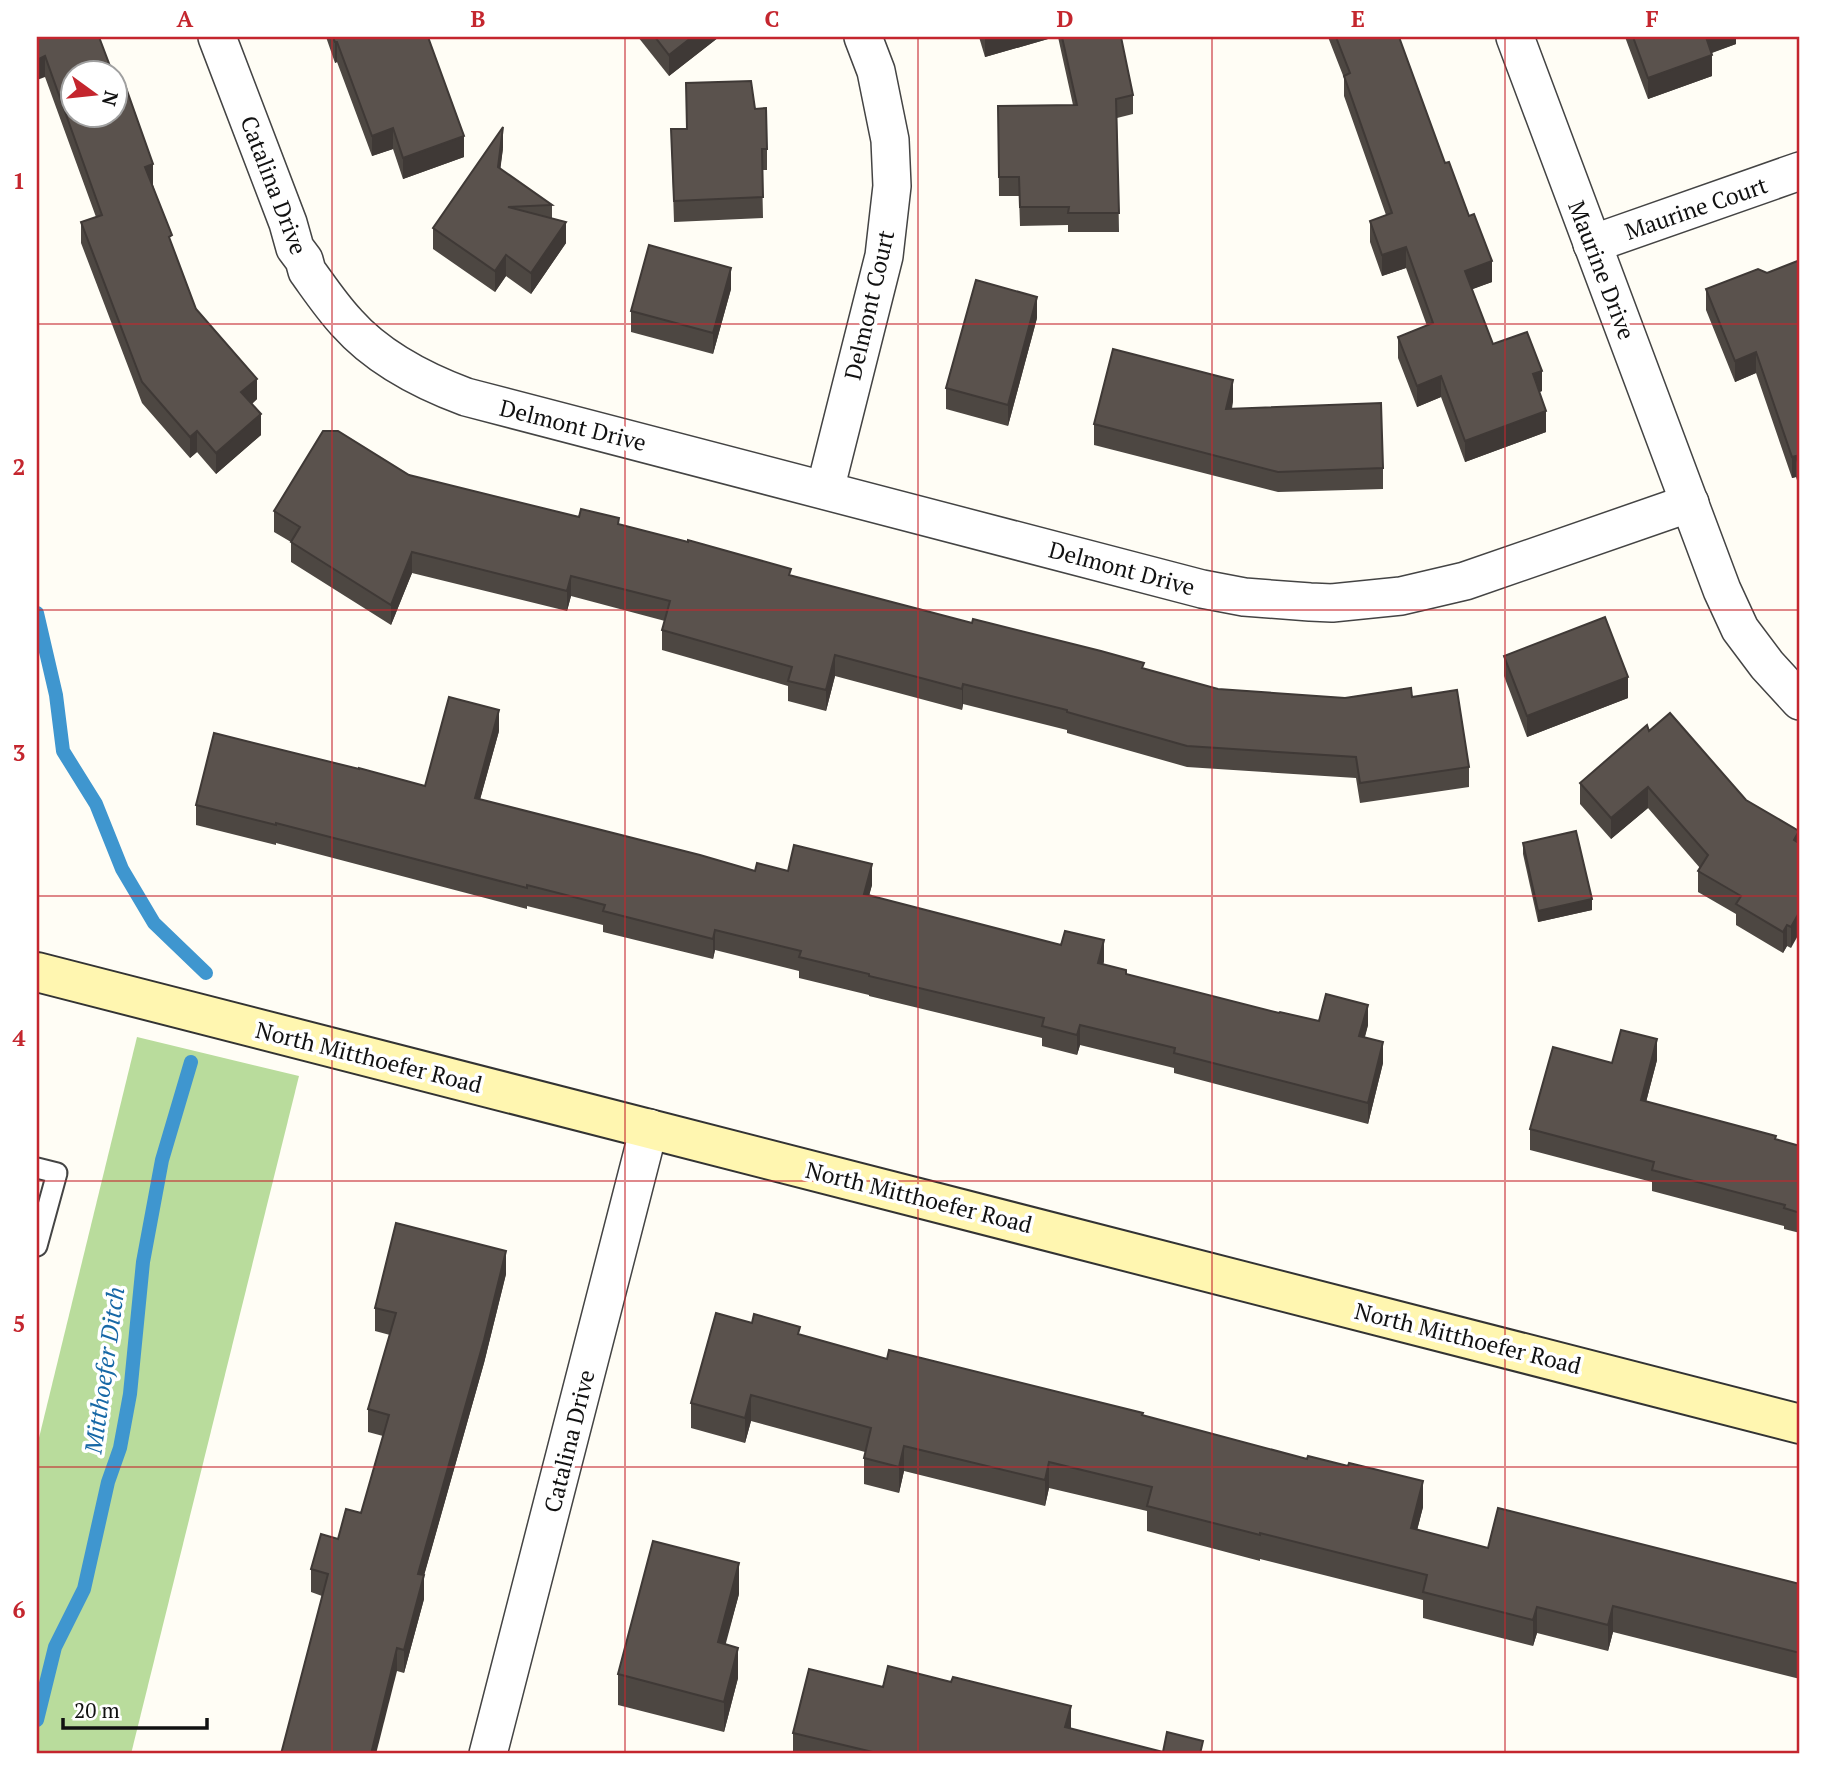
<svg xmlns="http://www.w3.org/2000/svg" width="1837" height="1791" viewBox="0 0 1837 1791" font-family="'PT Serif',serif">
  <rect width="100%" height="100%" fill="#fffdf5"/>
  <path fill="#b9dc9c" d="M137 1037 299 1076 131 1754H37V1446Z"/>
  <g fill="none" stroke-linecap="round" stroke-linejoin="round">
    <g stroke="#3f96cf" stroke-width="14">
      <path d="M37 613 56 695 63 751 96 804 122 869 154 923 206 973"/>
      <path d="M37 1720 55 1647 84 1589 108 1482 120 1448 130 1394 143 1262 162 1160 191 1062"/>
    </g>
    <g stroke="#444" stroke-width="23">
      <path id="lane" d="M37 1168 57 1173 37 1246"/>
    </g>
    <g stroke="#444" stroke-width="40">
      <g id="street">
        <path d="M217 37 288 223 295 248 304 260 307 271C320 289 332 307 347 323 378 358 423 381 466 397L1202 589 1244 597 1310 602 1332 603 1401 596 1465 581 1690 503"/>
        <path d="M1515 37 1722 590 1740 629 1767 665 1800 701"/>
        <path d="M1592 244 1800 171"/>
        <path d="M825 490 884 256 892 186 890 140 876 71 863 37"/>
        <path d="M488 1754 649 1128"/>
      </g>
    </g>
    <g stroke="#333" stroke-width="42">
      <path id="secondary" d="M37 972 1800 1424"/>
    </g>
    <use href="#lane" stroke="#fff" stroke-width="19"/>
    <use href="#street" stroke="#fff" stroke-width="37"/>
    <use href="#secondary" stroke="#fff6b0" stroke-width="38"/>
  </g>
  <g fill="#4d4742">
    <path d="M37 37 153 185 172 246 196 309 257 399 252 404 261 435 216 474 197 452 190 458 142 403 81 243V222L96 217 45 77Z"/>
    <path d="M326 37H428L464 157 403 179 393 149 372 156 337 62 335 63Z"/>
    <path d="M638 37H719L669 76Z"/>
    <path d="M979 37H1048V39L985 57Z"/>
    <path d="M1058 37H1121L1133 95V114L1117 118 1119 232H1068V225L1020 226 1019 196H999L998 106 1073 105Z"/>
    <path d="M1328 37H1399L1445 163 1492 282 1472 289 1493 344 1542 391 1539 392 1546 432 1465 462 1441 397 1417 407 1398 358V337L1427 326 1406 268 1382 276 1370 242V221L1386 215 1344 96V78Z"/>
    <path d="M1625 37H1736V44L1712 53V76L1648 99Z"/>
    <path d="M755 109 767 149V170H762L763 218 674 222 671 129H687Z"/>
    <path d="M503 148 500 169 552 205V218L566 243 531 294 506 276 495 292 433 249V228Z"/>
    <path d="M1800 260V490L1796 477 1792 478 1756 373 1735 382 1706 310V289L1767 273Z"/>
    <path d="M731 289 713 354 631 332V311Z"/>
    <path d="M1037 318 1008 426 946 409V388Z"/>
    <path d="M1233 401 1232 409 1383 468V489L1278 492 1094 445V424Z"/>
    <path d="M409 475 579 517 619 524 791 576 1218 689 1345 698 1412 697 1469 767V787L1360 803 1356 778 1187 767 1067 733V730L963 704 962 710 835 676 826 711 788 701V686L662 650V630L665 621 571 596 567 611 412 573 391 625 291 562V542L274 532V511Z"/>
    <path d="M1504 656 1628 698 1527 737 1504 676Z"/>
    <path d="M499 731 480 799 755 871H788L872 885 869 895 1104 961 1103 965 1126 974 1279 1013 1319 1021 1368 1025 1365 1037 1383 1063 1368 1124 1174 1073V1068L1080 1045 1077 1055 1042 1046V1038L869 996V995L799 978V971L715 950 713 959 603 932V925L527 906V909L276 843V845L196 825V805L425 786Z"/>
    <path d="M1649 731 1746 800 1799 831 1791 948 1787 946 1783 953 1736 925V914L1698 892V871L1700 868 1648 808 1611 839 1580 804V783Z"/>
    <path d="M1523 843 1592 910 1538 922 1523 854Z"/>
    <path d="M1657 1060 1646 1102 1800 1146V1233L1784 1229V1226L1652 1191V1182L1530 1150V1129L1612 1063Z"/>
    <path d="M506 1274 484 1363 424 1575V1599L404 1673 397 1671 322 1596 311 1592V1569L361 1513 383 1436 368 1432V1409L390 1335 375 1331V1308Z"/>
    <path d="M752 1323 800 1335 887 1359 1143 1415 1423 1507 1417 1530 1488 1548 1800 1584V1679L1613 1632 1608 1651 1537 1633 1533 1646 1423 1618V1600L1260 1559V1561L1147 1531V1511L1049 1488 1045 1506 904 1471 899 1493 864 1484V1458L865 1452 751 1421 745 1443 691 1428V1403Z"/>
    <path d="M739 1594 725 1644 738 1678 724 1732 618 1705V1674Z"/>
    <path d="M883 1687 1071 1729 1163 1752 1203 1754H793V1733Z"/>
  </g>
  <g fill="#3f3936">
    <path d="M692 37H719L669 76V55Z"/>
    <path d="M985 37H1048V39L985 57Z"/>
    <path d="M1705 37H1736V44L1705 55Z"/>
    <path d="M335 42H337V62L335 63Z"/>
    <path d="M1712 55V76L1648 99V78Z"/>
    <path d="M45 56V77L37 80V60Z"/>
    <path d="M503 127V148L498 188V167Z"/>
    <path d="M393 128V149L372 156V136Z"/>
    <path d="M464 136V157L403 179V158Z"/>
    <path d="M153 164V185L145 187V167Z"/>
    <path d="M566 222V243L531 294V273Z"/>
    <path d="M1406 247V268L1382 276V255Z"/>
    <path d="M506 255V276L495 292V271Z"/>
    <path d="M1492 261V282L1465 292V271Z"/>
    <path d="M731 268V289L713 354V333Z"/>
    <path d="M1037 297V318L1008 426V405Z"/>
    <path d="M1756 352V373L1735 382V361Z"/>
    <path d="M1542 371V391L1533 395V374Z"/>
    <path d="M1441 376V397L1417 407V386Z"/>
    <path d="M257 379V399L241 413V392Z"/>
    <path d="M1233 380V401L1226 430V409Z"/>
    <path d="M1546 411V432L1465 462V441Z"/>
    <path d="M261 414V435L216 474V453Z"/>
    <path d="M197 431V452L190 458V437Z"/>
    <path d="M1796 456V477L1792 478V457Z"/>
    <path d="M412 552V573L391 625V605Z"/>
    <path d="M571 576V596L567 611V591Z"/>
    <path d="M835 655V676L826 711V690Z"/>
    <path d="M1628 677V698L1527 737V716Z"/>
    <path d="M963 684V704L962 710V689Z"/>
    <path d="M499 710V731L475 818V798Z"/>
    <path d="M1648 787V808L1611 839V818Z"/>
    <path d="M1799 831V852L1794 840Z"/>
    <path d="M872 864V885L864 915V894Z"/>
    <path d="M1592 899V910L1538 922V911Z"/>
    <path d="M1800 911V932L1791 948V927Z"/>
    <path d="M1787 925V946L1783 953V932Z"/>
    <path d="M715 930V950L713 959V939Z"/>
    <path d="M1104 940V961L1098 984V963Z"/>
    <path d="M1368 1005V1025L1359 1056V1036Z"/>
    <path d="M1080 1025V1045L1077 1055V1035Z"/>
    <path d="M1657 1039V1060L1641 1121V1100Z"/>
    <path d="M1383 1042V1063L1368 1124V1103Z"/>
    <path d="M506 1251V1274L484 1363 418 1597V1574Z"/>
    <path d="M751 1395V1421L745 1443V1418Z"/>
    <path d="M904 1446V1471L899 1493V1467Z"/>
    <path d="M1049 1462V1488L1045 1506V1480Z"/>
    <path d="M1423 1481V1507L1411 1554V1528Z"/>
    <path d="M739 1563V1594L718 1673V1642Z"/>
    <path d="M424 1575V1599L404 1673V1650Z"/>
    <path d="M1613 1606V1632L1608 1651V1625Z"/>
    <path d="M1537 1607V1633L1533 1646V1620Z"/>
    <path d="M397 1648V1671L376 1754H371Z"/>
    <path d="M738 1648V1678L724 1732V1702Z"/>
    <path d="M1071 1706V1730L1065 1727Z"/>
  </g>
  <g fill="#5a524d" stroke="#3f3936" stroke-width="2">
    <path d="M37 37H99L113 74H74V116H116V79L119 88 125 85 153 164 145 167 172 235 169 237 196 309 257 379 241 392 261 414 216 453 197 431 190 437 142 382 81 222 102 215 45 56 37 60Z"/>
    <path d="M333 37H428L464 136 403 158 393 128 372 136 337 42H335Z"/>
    <path d="M655 37H692L669 55Z"/>
    <path d="M1062 37H1121L1133 95 1116 99 1119 213H1068L1069 207H1020L1019 177H999L998 106 1077 105Z"/>
    <path d="M1336 37H1399L1445 163 1449 162 1469 216 1474 214 1492 261 1465 271 1493 344 1527 332 1542 371 1533 374 1546 411 1465 441 1441 376 1417 386 1398 337 1433 323 1406 247 1382 255 1370 221 1392 213 1344 76 1350 73Z"/>
    <path d="M1633 37H1706L1712 55 1648 78Z"/>
    <path d="M751 81 755 109 766 108 767 149H762L763 197 674 201 671 129H687L686 83Z"/>
    <path d="M503 127 498 167 552 205 508 207 566 222 531 273 506 255 495 271 433 228Z"/>
    <path d="M649 245 731 268 713 333 631 311Z"/>
    <path d="M1800 260V469L1796 456 1792 457 1756 352 1735 361 1706 289 1758 269 1767 273Z"/>
    <path d="M976 280 1037 297 1008 405 946 388Z"/>
    <path d="M1113 349 1233 380 1226 409 1381 403 1383 468 1278 472 1094 424Z"/>
    <path d="M323 431H338L409 475 579 517 581 509 619 518 618 524 688 542V540L791 569 789 575 972 623 973 619 1101 651 1144 663 1142 668 1218 689 1345 698 1411 688 1412 697 1457 690 1469 767 1360 783 1356 757 1187 746 1067 712V710L963 684 962 689 835 655 826 690 788 681 792 667 662 630 670 601 571 576 567 591 412 552 391 605 291 542 300 527 274 511Z"/>
    <path d="M1605 617 1628 677 1527 716 1504 656Z"/>
    <path d="M449 697 499 710 475 798 700 855 755 871 757 863 788 871 794 845 872 864 864 894 1061 945 1065 931 1104 940 1098 963 1126 970V974L1279 1013 1280 1012 1319 1021 1326 994 1368 1005 1359 1036 1383 1042 1368 1103 1174 1053 1175 1048 1080 1025 1077 1035 1042 1026 1044 1018 869 976V974L799 957 801 951 715 930 713 939 603 911 605 905 527 885V888L276 823V825L196 805 214 733 359 769V768L425 786Z"/>
    <path d="M1670 713 1746 800 1799 831 1794 840 1800 844V911L1791 927 1787 925 1783 932 1736 904 1741 896 1698 871 1708 855 1648 787 1611 818 1580 783 1647 725 1649 731Z"/>
    <path d="M1576 831 1592 899 1538 911 1523 843Z"/>
    <path d="M1621 1030 1657 1039 1641 1100 1776 1136 1775 1139 1800 1146V1213L1784 1208 1785 1205 1652 1170 1654 1162 1530 1129 1553 1047 1612 1063Z"/>
    <path d="M396 1223 506 1251 484 1340 418 1574 424 1575 404 1650 397 1648 371 1754H281L328 1574 311 1569 321 1534 338 1539 346 1509 361 1513 389 1415 368 1409 396 1313 375 1308Z"/>
    <path d="M716 1313 752 1323 754 1314 800 1327 798 1334 887 1359 889 1350 1143 1413 1142 1415 1307 1459 1308 1456 1348 1466 1349 1463 1423 1481 1411 1528 1488 1548 1498 1508 1800 1584V1653L1613 1606 1608 1625 1537 1607 1533 1620 1423 1592 1427 1575 1260 1533V1535L1147 1506 1152 1487 1049 1462 1045 1480 904 1446 899 1467 864 1458 871 1428 751 1395 745 1418 691 1403Z"/>
    <path d="M653 1541 739 1563 718 1642 738 1648 724 1702 618 1674Z"/>
    <path d="M888 1666 951 1682 953 1677 1071 1706 1065 1727 1163 1752 1167 1732 1203 1741 1200 1754H881L793 1733 809 1669 883 1687Z"/>
  </g>
  <path fill="none" stroke="#c4262e" stroke-width="2" stroke-opacity="0.55" d="M332 37V1754M625 37V1754M918 37V1754M1212 37V1754M1505 37V1754M37 324H1800M37 610H1800M37 896H1800M37 1181H1800M37 1467H1800"/>
  <g text-anchor="middle" dominant-baseline="central" stroke-width="7" stroke-linejoin="round" paint-order="stroke">
    <g font-size="23" fill="#111" stroke="#fff">
      <text transform="translate(274 185) rotate(69)">Catalina Drive</text>
      <text transform="translate(1696 208) rotate(-19)">Maurine Court</text>
      <text transform="translate(1602 270) rotate(69)">Maurine Drive</text>
      <text transform="translate(869 305) rotate(-77)">Delmont Court</text>
      <text transform="translate(573 425) rotate(14)">Delmont Drive</text>
      <text transform="translate(1122 568) rotate(15)">Delmont Drive</text>
      <text transform="translate(369 1057) rotate(14)">North Mitthoefer Road</text>
      <text transform="translate(919 1197) rotate(14)">North Mitthoefer Road</text>
      <text transform="translate(1468 1338) rotate(14)">North Mitthoefer Road</text>
      <text transform="translate(569 1441) rotate(-76)">Catalina Drive</text>
    </g>
    <g font-size="24" font-style="italic" fill="#1768a6" stroke="#fff">
      <text transform="translate(104 1370) rotate(-82)">Mitthoefer Ditch</text>
    </g>
  </g>
  <rect width="1837" height="1791" fill="none" stroke="#ffffff" stroke-width="77"/>
  <g transform="translate(94 94) rotate(105)"><circle r="33" fill="#ffffff" stroke="#a0a0a0" stroke-width="2"/>
  <path d="M0-5L12 26L0 18L-12 26Z" fill="#c4262e"/>
  <text y="-10" font-size="19" font-weight="bold" text-anchor="middle" fill="#111111">N</text>
  </g>
  <path d="M63 1718v10h144v-10" fill="none" stroke="#111111" stroke-width="3.5"/>
  <text x="74" y="1718" font-size="21" fill="#111111" stroke="#ffffff" stroke-width="5" paint-order="stroke">20 m</text>
  <rect x="38" y="38" width="1760" height="1714" fill="none" stroke="#c4262e" stroke-width="2.5"/>
  <g font-size="23" text-anchor="middle" font-weight="bold" fill="#c4262e">
    <text x="185" y="27">A</text>
    <text x="478" y="27">B</text>
    <text x="772" y="27">C</text>
    <text x="1065" y="27">D</text>
    <text x="1358" y="27">E</text>
    <text x="1652" y="27">F</text>
    <text x="19" y="189">1</text>
    <text x="19" y="475">2</text>
    <text x="19" y="761">3</text>
    <text x="19" y="1046">4</text>
    <text x="19" y="1332">5</text>
    <text x="19" y="1618">6</text>
  </g>
</svg>
